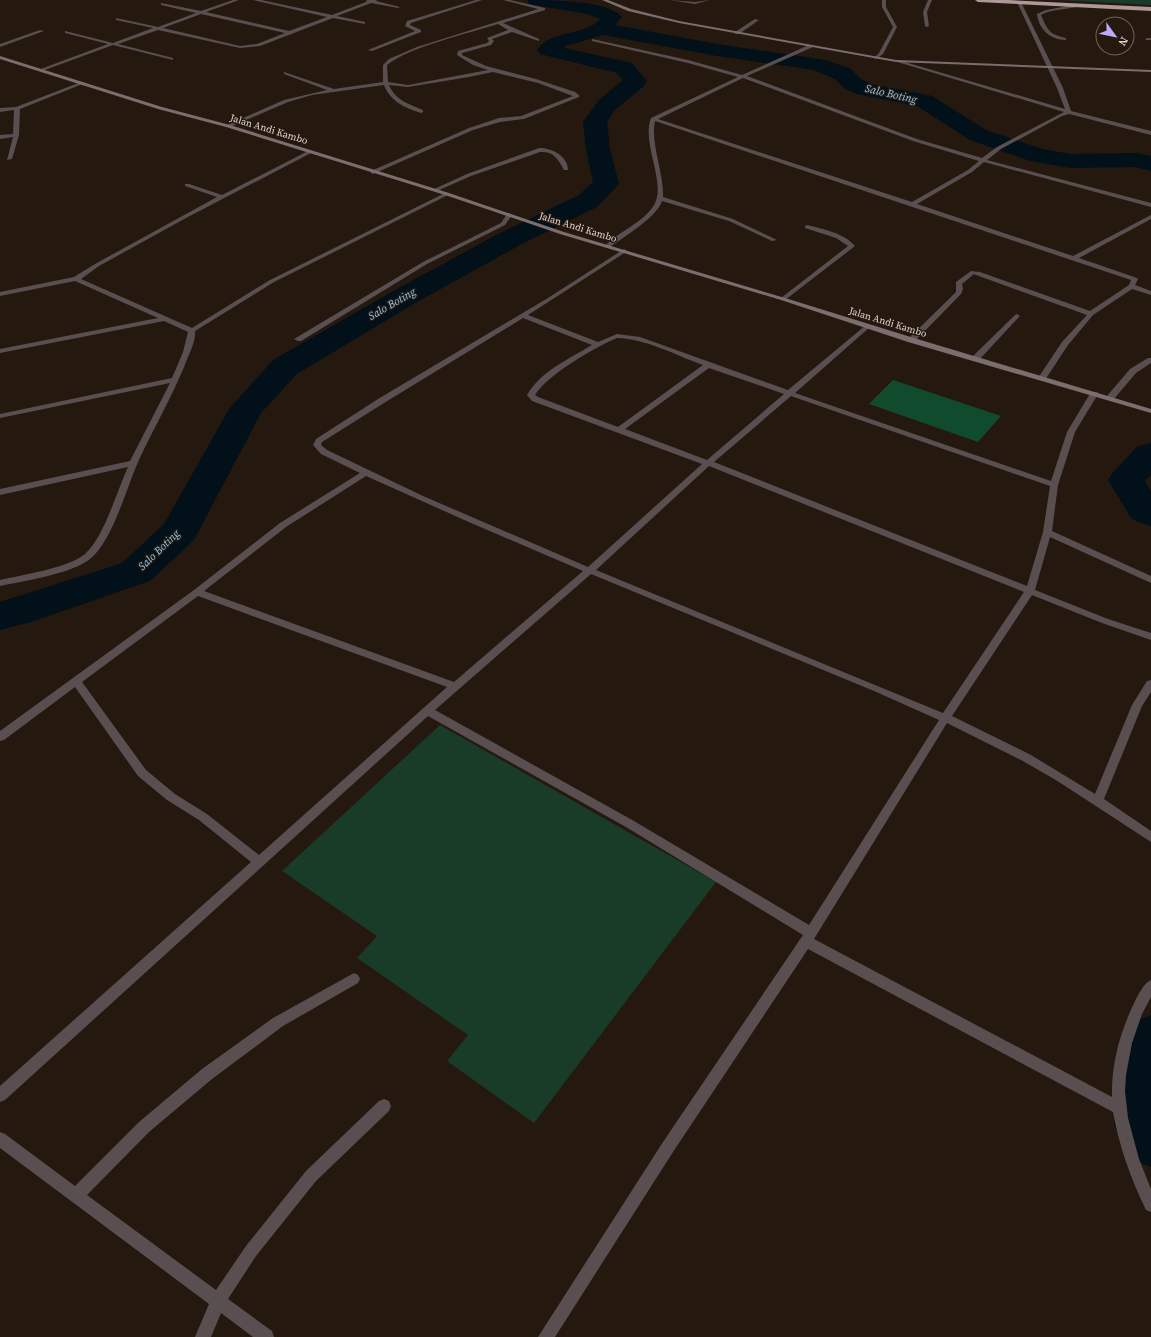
<svg xmlns="http://www.w3.org/2000/svg" width="1151" height="1337" viewBox="0 0 1151 1337" font-family="'Source Serif 4',serif">
  <rect width="100%" height="100%" fill="#25180f"/>
  <g fill="#183c27">
    <path d="M1059 0H1151V5Z"/>
    <path d="M440 725 716 882 534 1123 447 1061 468 1035 357 958 377 936 282 871Z"/>
  </g>
  <path fill="#0f4b2c" d="M893 380 1001 416 978 442 869 404Z"/>
  <g fill="none" stroke-linecap="round" stroke-linejoin="round">
    <g fill="#011019" fill-rule="evenodd">
      <path d="M527 0C548 0 609 0 622 17L615 25 717 44 826 60 851 69 861 79 871 84 932 96 986 130 1043 149 1070 154 1136 153 1151 156V171L1135 167 1070 168 1030 161 970 140 917 106 857 94 845 89 835 79 814 70 717 56 603 35 566 46 564 48 632 63 647 81 644 86 615 110 607 122 610 149 619 184 597 207 520 245 417 302 297 374 261 413 194 540 150 581 31 622 0 630V602L122 563 164 524 229 409 273 360 395 290 500 233 579 195 593 182 586 149 583 122 599 100 623 80 617 73 540 54 537 50C551 29 584 37 600 19L587 14 529 4Z"/>
      <path d="M1151 443V475L1145 481 1151 491V526L1138 522 1131 518 1108 480 1113 472 1138 446Z"/>
      <path d="M1151 1015V1167L1129 1158 1114 1124 1122 1042 1130 1023Z"/>
    </g>
    <g fill="#594f50" fill-rule="evenodd">
      <path d="M1079 4 1081 6C1068 10 1053 8 1041 15 1048 31 1049 34 1066 38V40C1050 40 1039 29 1037 14L1046 10Z"/>
      <path d="M1147 38H1151V40H1145Z"/>
    </g>
    <g fill="#594f50" fill-rule="evenodd">
      <path d="M233 0H239L206 12 289 31 327 17 253 0H261L332 15 366 2 367 0H377L376 1 400 7 398 8 371 3 337 16 365 22V24L333 18 260 46 240 48 158 30 118 44 173 58V60L113 45 42 71 38 70 108 44 65 33V31L113 43 153 28 116 20V18L158 27 196 13 161 5V3L201 11ZM201 14 285 33 257 44 240 46 163 28Z"/>
      <path d="M476 0H482L411 23 410 25 421 30V32L372 51 368 50 415 31 405 26 407 21Z"/>
      <path d="M503 0H510L545 8V10L503 23 539 39V41L512 32 492 39 494 41 491 45 462 53V55L486 66 536 79 575 92 579 95V97L524 119 500 122 473 130 373 174 371 173V171L469 128 499 118 521 116 573 96 538 83 493 72 469 77 408 87 389 85C395 100 409 104 423 110V112L421 113C405 108 390 101 384 85L312 95 288 102 230 127 225 126 284 100 327 90 284 74V72L334 89 383 82V65L389 59 417 47 538 9ZM498 24 508 30 487 38 489 41 487 43 458 51 457 55 473 65 488 70 408 85 388 82 387 65C409 47 470 33 498 24Z"/>
      <path d="M669 0 695 2 710 0 695 4Z"/>
      <path d="M882 0H886V7L897 27 883 54 876 59 874 58 879 53 893 27 882 7Z"/>
      <path d="M928 0H932L927 12 929 26 927 27 925 26 923 12Z"/>
      <path d="M1019 1 1021 2 1063 88 1071 111 1151 131V135L1069 114 1062 116 1001 149 987 160 1151 203V207L984 162 972 172 917 204 1073 256 1151 215V219L1079 258 1137 278 1138 279 1135 285 1151 291V295L1132 289 1093 315 1068 345 1045 380H1039L1038 378 1062 342 1087 315 976 275 974 274 962 284 963 289 961 294 914 342H908L907 340 956 292V282L971 271 980 272 1090 311 1129 285 1131 280 655 121C650 143 664 173 663 197L733 219 777 240 772 241 729 221 662 201C657 217 624 237 610 247L605 246C619 231 643 223 654 205 667 183 641 143 651 118L738 77 688 63 592 41V39L688 60 742 75 809 45H813V47L747 76 917 139 982 158 997 147 1064 112 894 61 898 60 1065 109 1057 88 1017 2ZM743 78 913 141 979 161 968 170 912 202 658 119Z"/>
      <path d="M755 19 759 20 739 34H735V32Z"/>
      <path d="M40 30 44 31 0 47V44Z"/>
      <path d="M81 82 85 83 20 109 19 135 12 159 7 160 13 137 0 139V135L13 134 14 110 0 112V108L16 107Z"/>
      <path d="M539 148C552 148 568 156 568 170H564C558 159 554 151 540 152L471 176 437 191 432 190 467 174Z"/>
      <path d="M308 151 313 152 186 218 99 266 81 279 192 328 270 280 445 193 450 194 274 282 195 331C196 339 191 350 188 357 174 394 154 427 138 462 127 487 112 542 90 559 71 574 24 581 0 586V580C22 575 68 568 85 554 104 537 117 491 128 467L0 495V489L130 461 170 383 0 418V414L172 378 183 352 188 332 164 321 0 353V349L158 318 75 281 0 296V292L74 277 95 264 217 197 185 186V184H189L222 195Z"/>
      <path d="M509 213 512 215 505 225 427 264 301 341H298L294 339 423 262 501 223 507 214Z"/>
      <path d="M807 225C823 229 844 233 855 246L785 300H781V298L848 246 836 238 805 228V226Z"/>
      <path d="M624 249 626 250V252L528 315 598 342 617 334 640 337 788 390 866 325H870V327L795 393 1051 481 1067 432 1091 392H1097L1098 394 1075 432 1058 485 1052 531 1151 576V583L1050 537 1035 590 1108 619 1151 633V640L1102 623 1032 595 952 716 1031 755 1095 794 1132 705 1147 681 1151 680V692L1142 706 1104 799 1151 831V842L1059 782 1023 761 947 723 814 939 1112 1097C1111 1063 1121 1029 1136 999 1140 992 1144 983 1151 980V997L1142 1014 1132 1043 1126 1075 1125 1091 1128 1118 1139 1159 1151 1189V1212L1146 1210C1131 1179 1119 1146 1113 1112L808 949 673 1152 555 1337H538L663 1142 803 935 626 827 428 716 5 1100 0 1102V1086L251 862 199 820 167 800 138 776 75 687 4 740 0 741V731L194 590 280 523 360 473 321 454 313 445 316 439 378 399 548 298ZM523 318 592 345C569 359 541 371 527 395L532 401 702 464 588 567 423 496 327 450 321 445 322 442 384 403ZM617 338C647 339 675 355 703 365L618 427 538 397 535 395C547 375 595 347 617 338ZM709 368 784 394 707 460 625 429ZM791 396 1050 486 1043 532 1027 586 714 462ZM709 466 1024 592 943 713 596 570ZM366 476 471 523 583 571 454 682 204 591 286 527ZM591 574 874 691 939 720 809 925 634 821 435 710ZM198 596 447 687 259 855 207 814 175 794 146 770 82 682Z"/>
      <path d="M1017 314 1020 316 1019 317 978 361H972V357L1015 315Z"/>
      <path d="M1148 358H1151V363L1136 373 1113 400H1107V396L1130 369Z"/>
      <path d="M354 973 358 975 360 979 358 983 283 1026 212 1079 149 1132 87 1195 216 1290 246 1246 306 1171 379 1101 384 1099 389 1101 391 1106 389 1111 316 1181 256 1256 228 1299 272 1331 274 1337H253L221 1313 211 1337H195L209 1304 0 1148V1132L5 1134 75 1186 139 1122 202 1069 273 1018Z"/>
    </g>
    <g fill="#7c6d6e" fill-rule="evenodd">
      <path d="M602 0H608L631 9 679 21 896 60 1151 70V72L896 62 679 23 628 11Z"/>
      <path d="M0 56 162 107 230 125 449 193 564 232 785 298 914 338 1151 409V413L908 342 781 300 560 234 445 195 226 127 158 109 0 59Z"/>
    </g>
    <path fill="#af9899" fill-rule="evenodd" d="M975 0H1008L1151 7V11L978 2Z"/>
  </g>
  <g text-anchor="middle" dominant-baseline="central" stroke-width="3" stroke-linejoin="round" paint-order="stroke">
    <g font-size="10" fill="#e1d7d1" stroke="#25180f">
      <text transform="translate(269 129) rotate(17)">Jalan Andi Kambo</text>
      <text transform="translate(578 227) rotate(17)">Jalan Andi Kambo</text>
      <text transform="translate(888 322) rotate(17)">Jalan Andi Kambo</text>
    </g>
    <g font-size="11" font-style="italic" fill="#89cdf4" stroke="#25180f">
      <text transform="translate(891 94) rotate(13)">Salo Boting</text>
      <text transform="translate(392 304) rotate(-30)">Salo Boting</text>
      <text transform="translate(159 550) rotate(-44)">Salo Boting</text>
    </g>
  </g>
  <g transform="translate(1115 36) rotate(123)"><circle r="19" fill="#25180f" stroke="#70645d"/>
  <path d="M0-3L7 15L0 10L-7 15Z" fill="#bbaaf6"/>
  <text y="-6" font-size="11" font-weight="bold" text-anchor="middle" fill="#e1d7d1">N</text>
  </g>
</svg>
